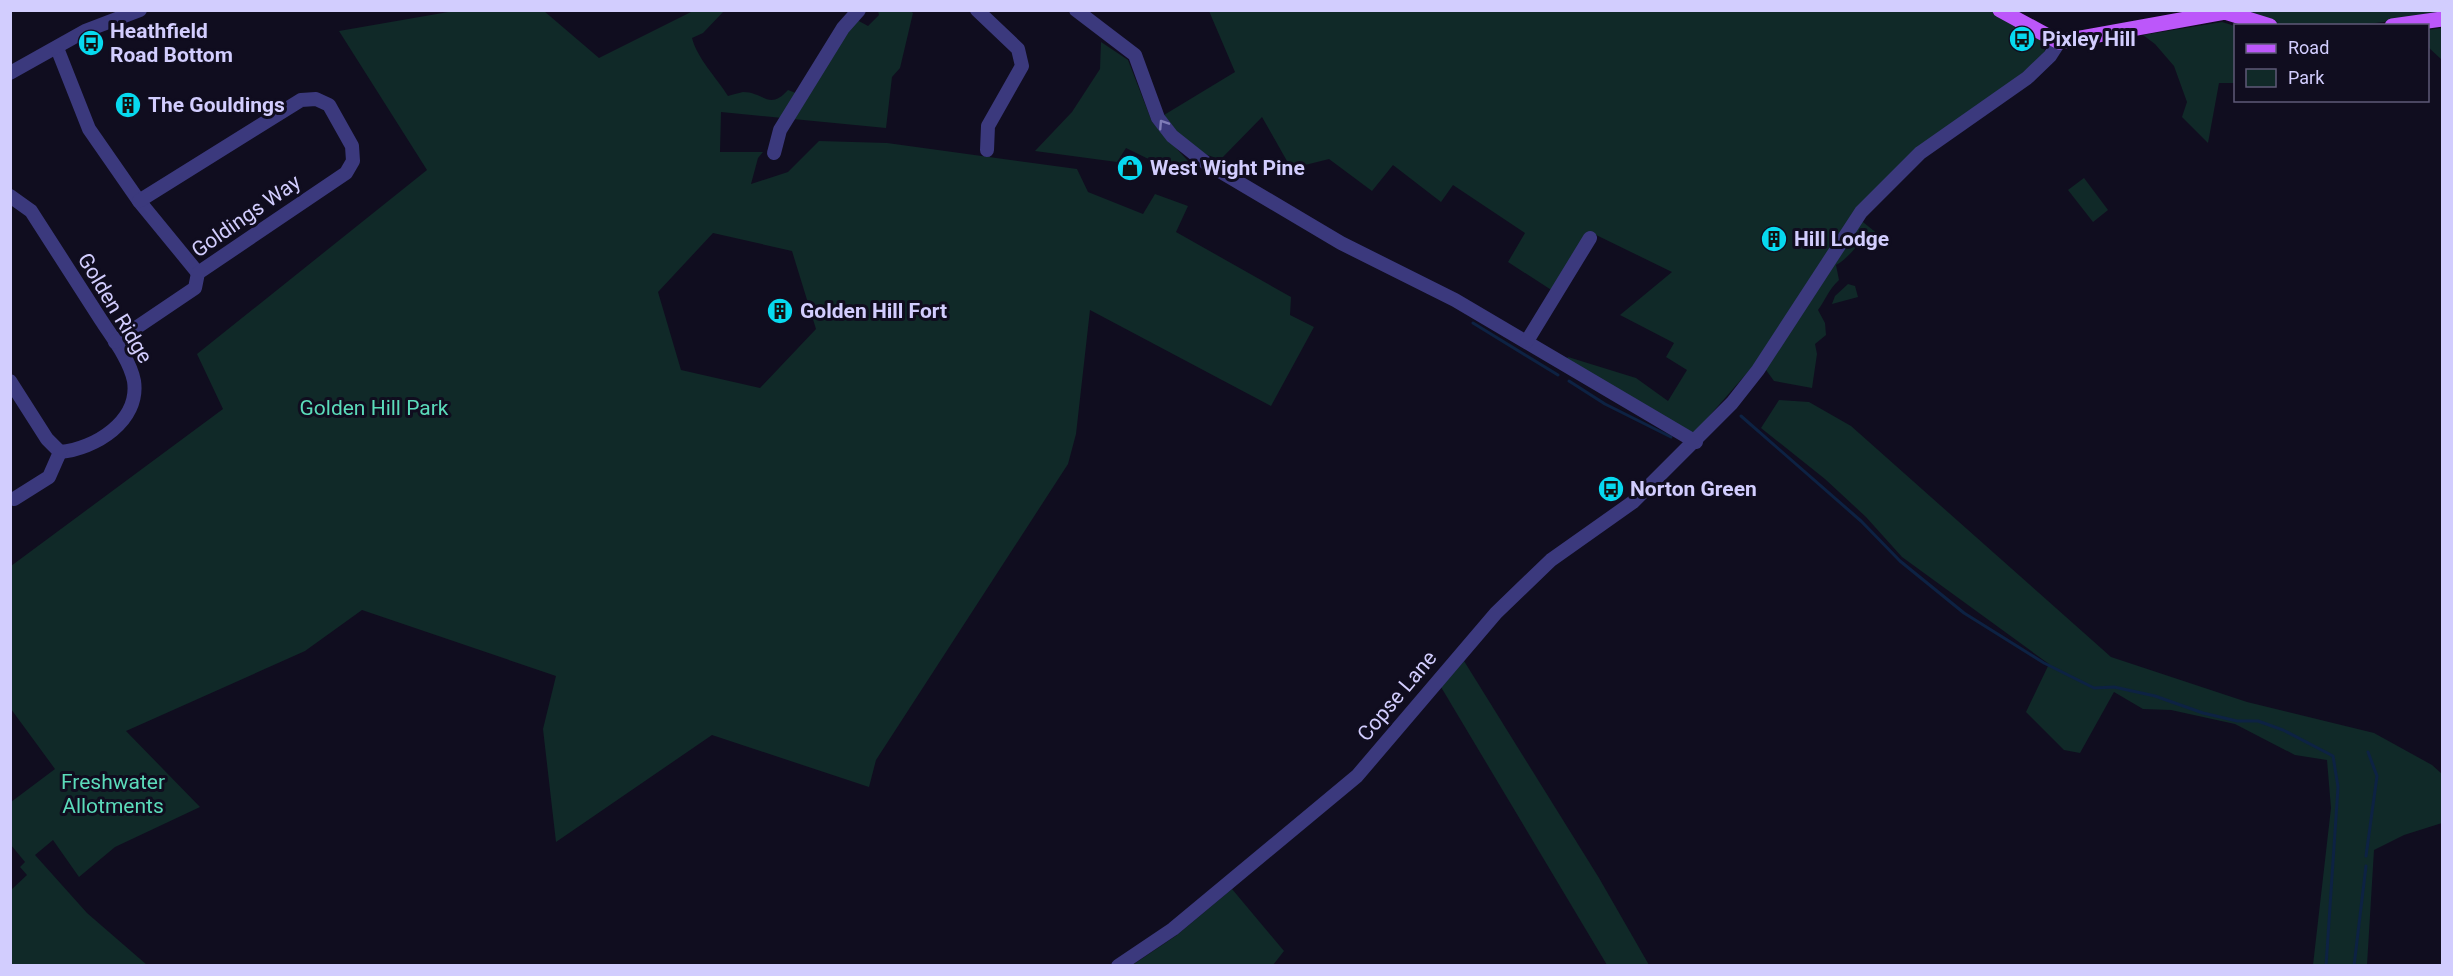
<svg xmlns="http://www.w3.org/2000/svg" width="2453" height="976" viewBox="0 0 2453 976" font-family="Roboto,sans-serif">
  <rect width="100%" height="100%" fill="#100d1f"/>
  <g fill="#102928" fill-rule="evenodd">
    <path d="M1990 10 2044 41 2045 54 1853 214 1879 235C1873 240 1870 238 1864 241 1854 247 1848 259 1836 265L1839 280C1829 289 1826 299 1818 310L1825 323 1826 335 1815 344 1817 354 1812 388 1774 381 1766 370 1754 365 1690 438 1564 364 1568 357 1636 378 1668 401 1687 370 1666 357 1674 343 1620 315 1672 272 1590 232 1556 293 1508 262 1525 233 1453 185 1441 202 1393 165 1372 191 1329 159 1301 166 1287 161 1262 117 1221 159C1195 154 1179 136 1164 115L1235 72 1209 11Z"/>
    <path d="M2442 10V15L2359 25 2286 26 2239 11Z"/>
    <path d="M454 11H544L599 58 693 11H724L703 33 692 38C697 58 716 77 728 96 732 95 738 93 743 92 764 92 769 111 788 90L806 97 826 62 857 20 868 26 879 15 878 11H910L913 13 900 68 892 77 886 128 721 112 720 152H763L758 158 751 184 788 172 819 141 887 143 1077 169 1088 192 1143 214 1155 194 1188 206 1176 232 1291 297 1290 315 1314 327 1271 406 1090 310 1076 434 1068 464 876 760 869 787 712 735 556 842 543 729 556 676 362 610 305 651 126 731 200 807 115 847 79 877 53 840 35 855 87 913 147 965H11V890L27 875 20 867 25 862 11 845V802L55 769 11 709V566L223 409 197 354 427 170 339 31ZM713 233 792 251 816 329 760 388 681 370 658 292Z"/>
    <path d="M2222 22 2235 26V83H2219L2208 143 2182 117 2187 102 2174 66 2155 44 2143 35Z"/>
    <path d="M2442 28V60L2428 47V30Z"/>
    <path d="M1101 42 1128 60 1152 122 1188 161 1179 174 1126 148 1117 162 1035 151 1072 112 1100 69Z"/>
    <path d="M2084 178 2108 210 2093 222 2068 190Z"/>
    <path d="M1848 284 1855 286 1858 297 1832 304 1835 296Z"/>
    <path d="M1779 400 1809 402 1851 426 2111 657 2247 702 2374 733 2432 765 2442 774V823L2404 835 2374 850 2367 965H2313L2331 808 2327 760 2295 755 2235 724 2171 710 2143 709 2114 692 2080 753 2064 750 2026 712 2049 664 1902 557 1866 517 1825 479 1761 428Z"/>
    <path d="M1464 661 1599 878 1649 965H1607L1441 687Z"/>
    <path d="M1232 889 1284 951 1273 965 1131 966 1177 935Z"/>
  </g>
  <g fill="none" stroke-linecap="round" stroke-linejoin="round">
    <g stroke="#0d2243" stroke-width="3">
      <path d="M1473 323 1558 375"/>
      <path d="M1569 381 1605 404 1671 437"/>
      <path d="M1741 416 1861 521 1900 561 1964 613 2044 663 2094 688 2114 687 2155 696 2203 713 2237 721H2258L2283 730 2333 756 2338 787 2326 966"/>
      <path d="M2366 856 2377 776 2368 752"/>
      <path d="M2354 966 2366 866"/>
    </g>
    <g stroke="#3b397d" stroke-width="14">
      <path d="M977 10 1018 49 1022 66 988 126 987 150"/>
      <path d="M1076 10 1135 55 1158 118 1172 136 1206 163 1341 243 1455 300 1696 442"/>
      <path d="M57 48 89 129 139 201 198 273"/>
      <path d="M10 73 85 31 140 10"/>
      <path d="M774 153 780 130 843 28 859 10"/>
      <path d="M10 196 31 211C54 247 78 284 101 320 112 337 130 360 134 381 140 421 95 449 60 452"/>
      <path d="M1527 341 1590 238"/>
      <path d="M115 342 195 288 198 273 346 173 353 161 352 146 329 105 316 99 301 100 139 201"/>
      <path d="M10 381 47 439 60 452 49 477 14 499"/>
      <path d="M1118 966 1173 929 1357 776 1496 613 1551 560 1633 502 1732 403 1758 370 1861 212 1920 153 2027 78 2050 56 2059 42"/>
    </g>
    <g stroke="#bc57fa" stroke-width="15">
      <path d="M2000 10 2059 42 2225 12 2270 26"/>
      <path d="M2392 26 2442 19"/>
    </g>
  </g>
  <defs><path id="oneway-chevron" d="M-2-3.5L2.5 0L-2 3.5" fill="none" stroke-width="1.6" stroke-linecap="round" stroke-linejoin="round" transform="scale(1.5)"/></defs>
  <use stroke="#7f7cb7" href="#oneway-chevron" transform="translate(1163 124) rotate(-123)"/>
  <defs>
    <g id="bus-disc" transform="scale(1.35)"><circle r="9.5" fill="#07d9ef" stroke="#100d1f"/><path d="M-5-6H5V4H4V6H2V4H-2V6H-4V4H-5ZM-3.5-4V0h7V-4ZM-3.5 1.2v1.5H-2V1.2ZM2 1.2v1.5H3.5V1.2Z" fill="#111"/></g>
    <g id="building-disc" transform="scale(1.35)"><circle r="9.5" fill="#07d9ef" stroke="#100d1f"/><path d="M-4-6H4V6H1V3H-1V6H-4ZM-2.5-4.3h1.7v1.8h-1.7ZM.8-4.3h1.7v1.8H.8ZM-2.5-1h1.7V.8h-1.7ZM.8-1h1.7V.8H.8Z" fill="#111"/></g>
    <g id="shop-disc" transform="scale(1.35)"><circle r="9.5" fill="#07d9ef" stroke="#100d1f"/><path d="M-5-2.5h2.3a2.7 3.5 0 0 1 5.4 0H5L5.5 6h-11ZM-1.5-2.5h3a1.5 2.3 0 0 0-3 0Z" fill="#111"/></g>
  </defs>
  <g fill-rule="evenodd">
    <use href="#bus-disc" x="2022" y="39"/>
    <use href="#bus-disc" x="91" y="43"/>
    <use href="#building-disc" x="128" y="105"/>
    <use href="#shop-disc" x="1130" y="168"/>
    <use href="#building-disc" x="1774" y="239"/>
    <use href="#building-disc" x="780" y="311"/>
    <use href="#bus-disc" x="1611" y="489"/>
  </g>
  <g text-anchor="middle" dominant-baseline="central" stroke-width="6" stroke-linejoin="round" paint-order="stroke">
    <g font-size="21" font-weight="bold" fill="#d2cdfe" stroke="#100d1f" text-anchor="start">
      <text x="110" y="31">Heathfield<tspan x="110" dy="24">Road Bottom</tspan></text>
      <text x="2042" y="39">Pixley Hill</text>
      <text x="148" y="105">The Gouldings</text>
      <text x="1150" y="168">West Wight Pine</text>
      <text x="1794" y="239">Hill Lodge</text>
      <text x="800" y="311">Golden Hill Fort</text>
      <text x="1630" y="489">Norton Green</text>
    </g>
    <g font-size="21" fill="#d2cdfe" stroke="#100d1f">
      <text transform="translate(246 216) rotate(-35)">Goldings Way</text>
      <text transform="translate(115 308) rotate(59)">Golden Ridge</text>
      <text transform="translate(1397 696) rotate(-50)">Copse Lane</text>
    </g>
    <g font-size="21" fill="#5bdbba" stroke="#100d1f">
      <text x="374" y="408">Golden Hill Park</text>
      <text x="113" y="782">Freshwater<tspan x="113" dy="24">Allotments</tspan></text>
    </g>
  </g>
  <rect width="2453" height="976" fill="none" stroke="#d2cdfe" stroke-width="24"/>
  <rect x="2234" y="24" width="195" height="78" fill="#100d1f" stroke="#5e5a78" stroke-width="1.5"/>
  <rect x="2246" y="44" width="30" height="9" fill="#bc57fa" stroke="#5e5a78" stroke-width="1.5"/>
  <text x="2288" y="54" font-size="18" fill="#d2cdfe">Road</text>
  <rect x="2246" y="69" width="30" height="18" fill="#102928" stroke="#5e5a78" stroke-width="1.5"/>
  <text x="2288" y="84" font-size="18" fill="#d2cdfe">Park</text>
</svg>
